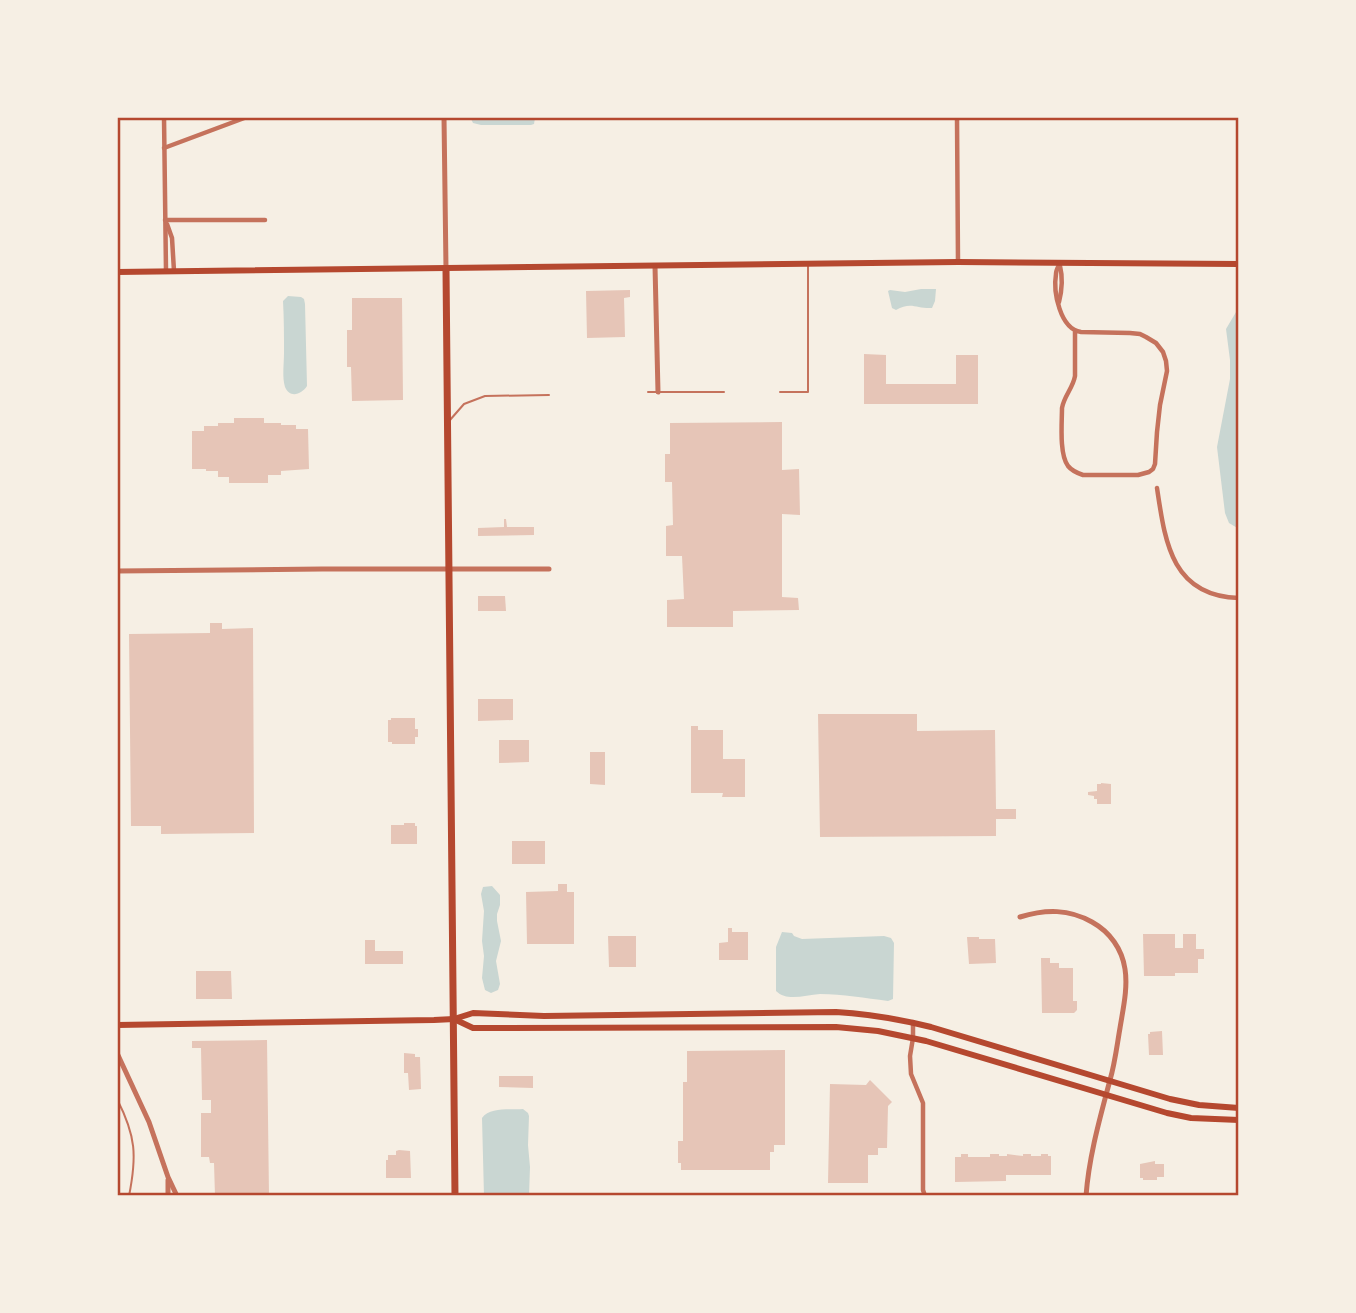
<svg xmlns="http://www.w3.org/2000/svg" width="1356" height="1313" viewBox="0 0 1356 1313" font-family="'PT Sans Narrow',sans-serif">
  <rect width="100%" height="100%" fill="#f6efe4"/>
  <g fill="#c9d6d2">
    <path d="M470 117H535V118L534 124 531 125H481L473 123Z"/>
    <path d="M921 289H936L935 301 932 308C917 309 911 301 896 310L892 308 888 291 890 290 905 292Z"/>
    <path d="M288 296 301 297 304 299 305 304 307 386C302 394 290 399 285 387 282 377 284 364 284 353 284 336 284 319 283 301Z"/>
    <path d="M1239 307V529L1229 523 1225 513 1217 447 1230 379V360L1226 329Z"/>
    <path d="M492 886 500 895V905L497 914V921L501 941 496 961 500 984 498 990 491 993 485 990 482 978 484 956 482 941 484 911 481 894 483 887Z"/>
    <path d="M782 932 792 933 794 936 802 939 884 936 891 938 894 943 893 999 888 1001C865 998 843 994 820 994 805 995 787 1002 776 991V947Z"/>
    <path d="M523 1109 528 1113 529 1116 528 1145 530 1167 529 1196H484L482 1118C490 1107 510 1110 523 1109Z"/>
  </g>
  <g fill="#e6c5b7">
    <path d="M630 290V297L624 298 625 337 587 338 586 291Z"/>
    <path d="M352 298H402L403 400 352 401 351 367H347V330H352Z"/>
    <path d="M864 354 886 355V384H956V355H978V404H864Z"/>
    <path d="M234 418H264V423H281V425H296V429H308L309 469 281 471V475H268V483H229V477H218V471H206V469H192V431H204V426H218V423H234Z"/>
    <path d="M782 422V470L799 469 800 515 782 514V597L798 598 799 610 733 611V627H667V600L684 599 682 556H666V526L673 525 672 482H665V454H670V423Z"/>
    <path d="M504 519H506L507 527H534V535L478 536V528L504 527Z"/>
    <path d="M478 596H505L506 611H478Z"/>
    <path d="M210 623H222V629L253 628 254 833 161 834V826H131L129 634 210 633Z"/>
    <path d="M478 699H513V720L478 721Z"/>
    <path d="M818 714H917V731L995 730 996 809H1016V819H996V836L820 837Z"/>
    <path d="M391 718H415V729H418V737H415V744H392V742H388V720H391Z"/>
    <path d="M691 726H698V730H723V759H745V797H722L723 793H691Z"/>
    <path d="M499 740H529V762L499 763Z"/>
    <path d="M590 752H605V785L590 784Z"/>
    <path d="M1101 783 1111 784V804H1097V799H1094V796L1088 795V792L1097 791V784H1101Z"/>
    <path d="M404 823H415V826H417V844H391V825H404Z"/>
    <rect x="512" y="841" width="33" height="23"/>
    <path d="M558 884H567V892H574V944H527L526 892 558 891Z"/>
    <path d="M728 928H732V932H748V960H719V943L728 942Z"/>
    <path d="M1143 934H1175V948H1183V934H1196V949H1204V959H1198V973H1175V976H1144Z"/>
    <path d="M608 936H636V967H609Z"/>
    <path d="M967 937H979V939H995L996 963 969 964Z"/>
    <path d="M365 940H375V951H403V964H365Z"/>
    <path d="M1041 958H1050V963H1059V968H1073V1001H1077V1010L1074 1013H1042Z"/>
    <path d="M196 971H231L232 999H196Z"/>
    <path d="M1162 1031 1163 1055H1149L1148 1034H1150V1032Z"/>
    <path d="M267 1040 269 1196H215L214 1163H210L209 1157H201V1113H211V1100H202L201 1048H192V1041Z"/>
    <path d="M785 1050V1145H774V1152H770V1170H681V1163H678V1141H683V1082H687V1051Z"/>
    <path d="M404 1053 415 1054V1057H420L421 1089 409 1090 408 1073H404Z"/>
    <path d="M499 1076H533V1088L499 1087Z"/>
    <path d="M870 1080 892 1102 888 1106 887 1148H878V1155H868V1183H828L830 1084 866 1085Z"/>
    <path d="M399 1150 410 1151 411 1178H386V1160H388V1155H396V1151Z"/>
    <path d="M961 1154H968V1157H990V1154H999V1156H1007V1154L1023 1156V1154H1031V1156H1041V1154H1048V1156H1051V1175H1006V1181L955 1182V1157H961Z"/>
    <path d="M1155 1161V1164H1164V1177H1157V1180H1143V1178H1140V1164Z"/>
  </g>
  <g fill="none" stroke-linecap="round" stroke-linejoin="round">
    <g stroke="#c5725c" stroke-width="2">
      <path d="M648 392H724"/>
      <path d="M780 392H808V265"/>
      <path d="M450 420 464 404 485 396 549 395"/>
      <path d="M117 1099C136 1136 137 1156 129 1196"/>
    </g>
    <g stroke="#c5725c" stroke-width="4.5">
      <path d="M164 117 166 271"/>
      <path d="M957 117 958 262"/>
      <path d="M164 148 247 117"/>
      <path d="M165 220H265"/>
      <path d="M167 224 172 238 174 271"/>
      <path d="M1060 263C1058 267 1056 270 1056 274 1053 292 1060 329 1081 332L1130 333 1140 334 1146 337 1156 343 1163 352 1166 361 1167 371 1160 405 1157 432 1155 464 1153 469 1149 472 1138 475H1083C1077 473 1072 471 1068 466 1059 454 1062 422 1062 408 1064 396 1073 388 1075 376V331"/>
      <path d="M1059 302C1062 290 1063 278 1060 266"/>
      <path d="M1157 488C1165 541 1171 596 1239 598"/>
      <path d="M913 1022V1038L910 1056 911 1074 923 1103V1190L925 1196"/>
    </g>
    <g stroke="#c5725c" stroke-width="5">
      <path d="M444 117 446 269"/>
      <path d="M655 266 658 392"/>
      <path d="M117 571 322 569H549"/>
      <path d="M1020 917C1046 909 1069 909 1092 922 1110 932 1122 949 1125 969 1128 988 1123 1009 1120 1028 1117 1045 1115 1063 1110 1080 1100 1118 1089 1156 1086 1196"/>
      <path d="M117 1053 149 1122 168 1177 177 1196"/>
      <path d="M168 1196V1180"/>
    </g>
    <g stroke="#b5482f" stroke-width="6">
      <path d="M117 272 958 262 1239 264"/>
      <path d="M454 1019 473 1028 836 1027 878 1031 926 1041 1167 1113 1191 1118 1239 1120"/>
      <path d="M117 1025 434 1020 454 1019 473 1013 544 1016 836 1012C869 1014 899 1019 931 1027L1170 1099 1199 1105 1239 1108"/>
    </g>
    <path stroke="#b5482f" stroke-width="7" d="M446 269 455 1196"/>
  </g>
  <rect width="1356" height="1313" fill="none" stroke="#f6efe4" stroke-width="238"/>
  <rect x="119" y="119" width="1118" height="1075" fill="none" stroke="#b5482f" stroke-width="2.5"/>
</svg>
